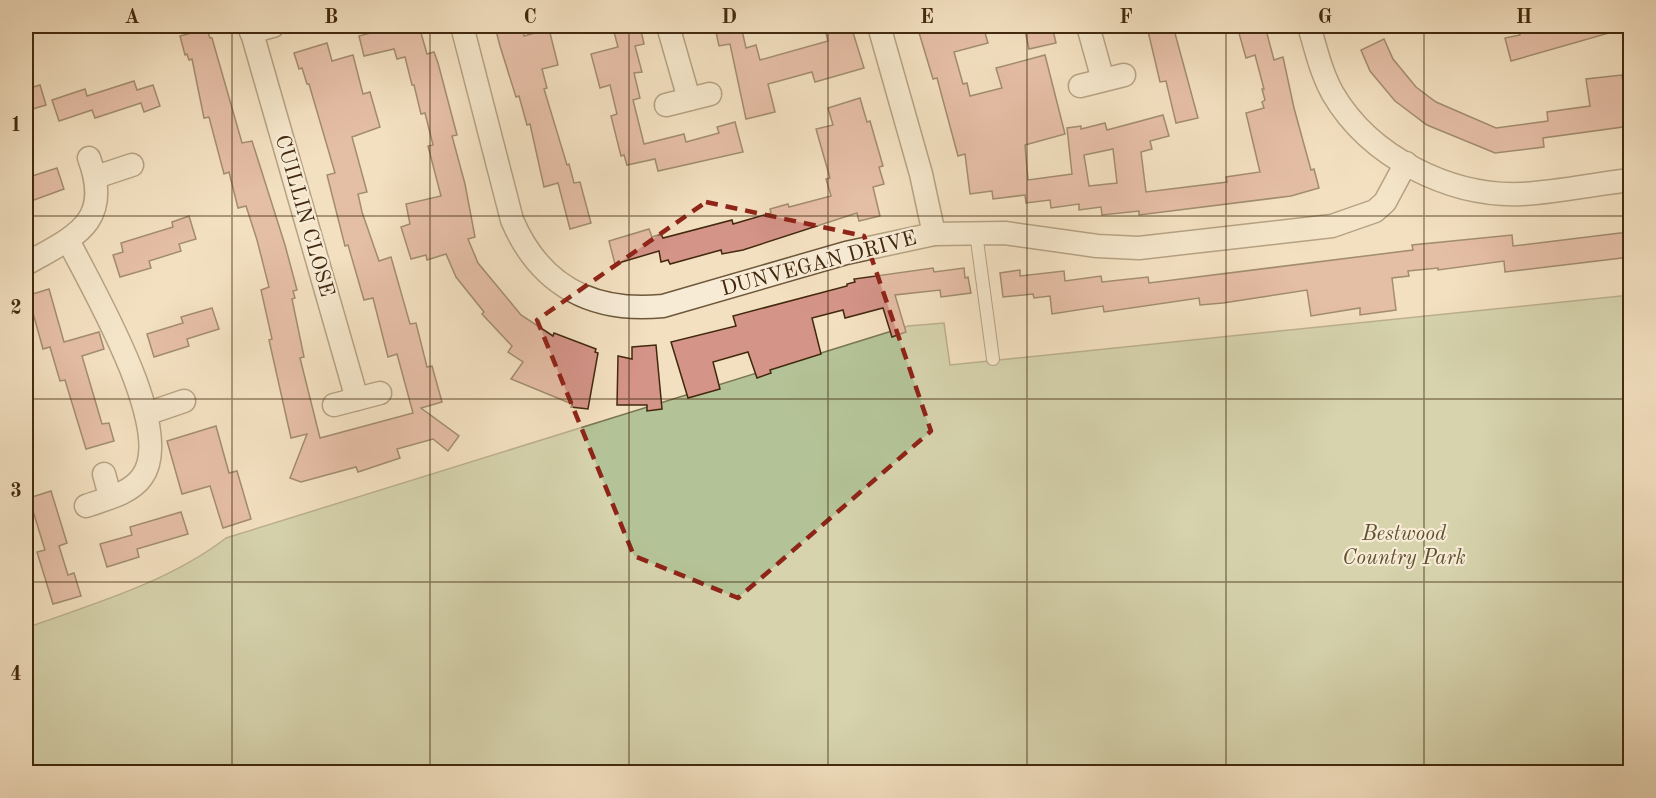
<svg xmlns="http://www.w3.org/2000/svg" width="1656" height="798" viewBox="0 0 1656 798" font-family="'Old Standard TT',serif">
  <rect width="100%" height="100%" fill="#f3e0c0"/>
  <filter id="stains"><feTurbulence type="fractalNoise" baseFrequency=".00333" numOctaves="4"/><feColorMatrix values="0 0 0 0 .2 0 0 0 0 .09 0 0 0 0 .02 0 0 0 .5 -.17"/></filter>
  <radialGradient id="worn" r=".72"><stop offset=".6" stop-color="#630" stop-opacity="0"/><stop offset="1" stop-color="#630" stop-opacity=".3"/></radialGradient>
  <path fill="#b4c397" stroke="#7b7652" stroke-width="1.5" d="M1630 295V772H26V628C93 604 169 582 226 538L908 326 944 323 950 365Z"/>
  <g fill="#d49488" stroke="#42290e" stroke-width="1.5" fill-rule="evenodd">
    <path d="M397 26H419L427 54 434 52 438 63 457 135 452 136 465 184 475 237 468 239 478 263 521 315 553 336 554 333 596 349 595 352 598 353 588 409 571 407 572 404 511 379 523 362 508 352 512 346 482 314 484 312 456 277 446 254 427 260 426 255 411 259 401 227 410 224 406 204 441 196 428 146 433 145 425 113 421 114 414 85H412L405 57 397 59 394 49 364 56 359 36Z"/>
    <path d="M503 26H521L524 36 549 29 558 65 542 69 547 88 544 89 567 165 569 164 574 183 580 182 591 223 570 229 558 183 544 187 530 124 527 125 519 96 516 97 500 46 495 27Z"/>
    <path d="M640 26 644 44 635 46 642 72 634 73 640 98 633 100 644 144 684 134 686 142 719 133 717 127 735 122 743 152 658 171 655 159 627 165 624 155 621 156 611 116 617 114 610 85 600 88 591 54 618 47 614 32Z"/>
    <path d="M723 26H741L746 48 756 45 760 60 828 41 824 26H851L864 68 815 82 812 72 768 84 775 112 746 119 730 44 719 46 715 28Z"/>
    <path d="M917 26H983L988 43 954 52 963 84 967 83 970 96 1002 88 996 68 1045 55 1065 134 1025 145 1028 180 1072 174 1067 128 1081 126V129L1105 123 1107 130 1163 115 1169 136 1150 141 1152 149 1141 152 1146 192 1227 182 1226 177 1260 172 1246 113 1264 108 1262 102 1265 100 1262 89H1264L1255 55 1246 58 1237 26H1265L1274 60 1283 57 1294 108 1311 170 1314 169 1319 188 1291 196 1139 215V211L1102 215 1101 207 1079 210V204L1051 208 1050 200 1026 203 1025 195 993 199 992 191 970 194 965 154 958 156 937 78 933 79ZM1113 149 1117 183 1089 186 1084 155Z"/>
    <path d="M1024 26H1052L1056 43 1029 49Z"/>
    <path d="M1173 26 1198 118 1176 123 1166 81 1160 82 1148 31Z"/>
    <path d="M1517 26H1616V31L1511 61 1505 38 1520 35Z"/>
    <path d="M207 29 210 38H212L242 143 252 141 285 245 297 290 293 291 295 298 292 299 304 357 300 358 320 438 413 413 397 354 388 357 373 298 364 300 348 245 345 246 327 175 335 173 309 84H307L302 68 299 69 294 53 327 43 332 61 353 55 363 94 370 92 380 127 352 137 367 192 358 194 362 212 379 261 391 257 410 324 416 323 427 367 432 366 442 402 421 408 459 436 448 451 433 439 397 449 400 458 358 472 356 467 301 482 290 478 307 434 291 438 269 340 272 339 261 290 269 287 257 240 246 206 238 208 229 172 224 174 209 117 204 118 192 59 189 60 187 54 185 55 180 36Z"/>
    <path d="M1384 39 1393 59 1416 87 1436 102 1496 128 1548 121 1547 112 1590 106 1586 79 1622 75 1626 103 1630 102V126L1543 138 1544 147 1495 153 1427 125 1395 101 1370 71 1361 50Z"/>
    <path d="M134 81 137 90 153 85 160 106 144 112 141 103 95 118 92 110 59 121 52 100 85 89 87 96Z"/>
    <path d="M40 85 46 105 26 111V89Z"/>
    <path d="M860 98 867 122 870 121 883 166 879 167 884 184 873 187 880 216 859 221 857 213 743 250 722 254 721 250 670 264 668 260 661 262 659 251 615 264 609 241 649 229 652 237 661 234 663 238 732 220 733 224 771 213 770 209 788 204 789 207 831 196 826 179 830 178 816 129 833 125 828 108Z"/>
    <path d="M57 168 64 189 26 203V178Z"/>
    <path d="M189 216 196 239 179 244 181 251 149 261 151 268 120 277 113 255 123 252 121 243 173 227 172 222Z"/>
    <path d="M1620 233H1630V257L1505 272 1504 261 1438 270V268L1408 271 1409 276 1392 278 1396 310 1360 315V308L1311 316 1307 290 1223 303 1200 305 1199 298 1104 312 1103 306 1052 314 1050 296 1034 298 1033 294 1003 297 1000 273 1020 270V276L1064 271 1065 281 1101 276 1102 282 1148 277 1149 283 1413 250 1412 245 1512 235 1513 246Z"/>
    <path d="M933 268 934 272 964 268 965 278 968 277 971 293 941 297 940 290 895 295 906 332 892 337 883 308 845 318 843 310 812 318 821 354 770 370 771 373 757 378 748 352 713 362 720 389 688 398 671 342 736 326 733 316 847 286V284L855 282 854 279Z"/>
    <path d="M49 289 64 342 99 332 104 349 82 356 102 424 109 423 114 441 86 449 65 380 60 381 50 347 43 349 33 313 26 315V296Z"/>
    <path d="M212 308 219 329 187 339 189 346 154 357 147 334 183 323 181 317Z"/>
    <path d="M656 345 662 409 647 411V405H617L618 356 632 359V347Z"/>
    <path d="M216 426 229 473 237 471 251 519 223 528 210 486 182 494 167 441Z"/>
    <path d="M51 491 67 543 59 546 68 575 74 573 81 596 53 604 37 552 45 550 29 498Z"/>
    <path d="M181 512 188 534 137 549 139 557 107 567 100 544 132 535 130 527Z"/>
  </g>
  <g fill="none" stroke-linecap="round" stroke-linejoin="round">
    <g stroke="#6e573a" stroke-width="14">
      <path id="service" d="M976 233 993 359"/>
    </g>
    <g stroke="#6e573a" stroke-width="25">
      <g id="minor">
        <path d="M250 26 357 399"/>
        <path d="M462 26 512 220C540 286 593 313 663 306L846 253 934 234 1005 233 1097 246 1139 248 1332 226 1375 211 1385 202 1406 163"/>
        <path d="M668 26 689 99"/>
        <path d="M879 26 921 174 934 234"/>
        <path d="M1088 26 1103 80"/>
        <path d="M1309 26C1316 49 1321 73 1333 94 1370 157 1450 197 1522 194 1558 192 1595 184 1630 180"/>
        <path d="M251 32 273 26"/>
        <path d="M1080 86 1124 75"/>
        <path d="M666 105 710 94"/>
        <path d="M96 177 132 165"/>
        <path d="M68 240C91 287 177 430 142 477 130 494 105 499 86 506"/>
        <path d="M26 264C75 236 113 223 89 158"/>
        <path d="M334 405 380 393"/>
        <path d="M146 414 184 401"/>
        <path d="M104 474 110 496"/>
      </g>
    </g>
    <use href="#service" stroke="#f7ebd6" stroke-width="12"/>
    <use href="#minor" stroke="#f7ebd6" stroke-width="22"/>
  </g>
  <path d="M0 0H1656V798H0ZM706 202 864 236 931 431 738 598 634 556 537 320Z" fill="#f3e0c0" fill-opacity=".55" fill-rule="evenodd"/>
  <path fill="none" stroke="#8f2418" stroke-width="4.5" stroke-dasharray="12 8" stroke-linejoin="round" d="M706 202 864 236 931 431 738 598 634 556 537 320Z"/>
  <path fill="none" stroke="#42290e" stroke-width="1.5" stroke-opacity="0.55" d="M232 26V772M430 26V772M629 26V772M828 26V772M1027 26V772M1226 26V772M1424 26V772M26 216H1630M26 399H1630M26 582H1630"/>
  <g text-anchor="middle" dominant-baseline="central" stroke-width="4.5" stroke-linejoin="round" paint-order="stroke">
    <g font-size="21" fill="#42290e" stroke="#f7ebd6">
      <text transform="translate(304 216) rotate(74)">CUILLIN CLOSE</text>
      <text transform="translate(819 264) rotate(-15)">DUNVEGAN DRIVE</text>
    </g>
    <g font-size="21" font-style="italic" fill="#5e5030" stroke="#f7ebd6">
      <text x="1404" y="534">Bestwood<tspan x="1404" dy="24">Country Park</tspan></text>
    </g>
  </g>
  <rect width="1656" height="798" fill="none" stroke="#f3e0c0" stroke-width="66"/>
  <rect x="33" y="33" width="1590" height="732" fill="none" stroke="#42290e" stroke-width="2"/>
  <g font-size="20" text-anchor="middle" font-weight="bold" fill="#42290e">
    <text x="132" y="23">A</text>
    <text x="331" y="23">B</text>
    <text x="530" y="23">C</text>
    <text x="729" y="23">D</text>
    <text x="927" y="23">E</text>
    <text x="1126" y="23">F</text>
    <text x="1325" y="23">G</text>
    <text x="1524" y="23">H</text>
    <text x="16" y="131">1</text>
    <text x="16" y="314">2</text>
    <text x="16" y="497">3</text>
    <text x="16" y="680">4</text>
  </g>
  <rect width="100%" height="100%" filter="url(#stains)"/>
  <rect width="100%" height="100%" fill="url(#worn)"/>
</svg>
